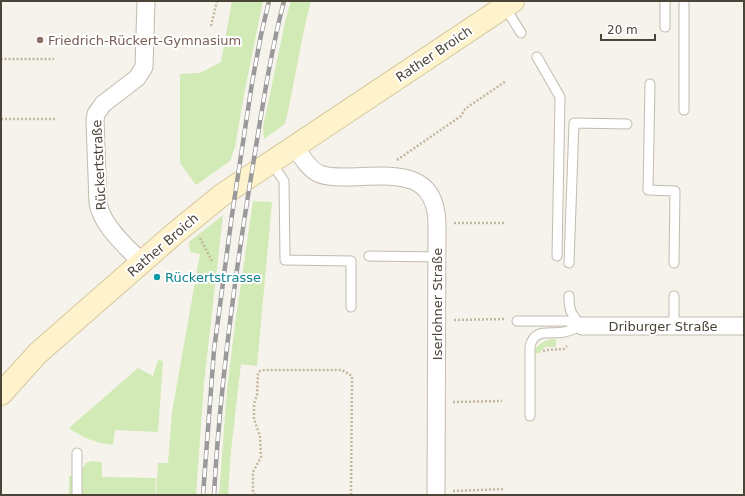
<svg xmlns="http://www.w3.org/2000/svg" width="745" height="496" viewBox="0 0 745 496" font-family="'DejaVu Sans',sans-serif">
  <rect width="100%" height="100%" fill="#f6f3ec"/>
  <g fill="#d2eab5">
    <path d="M232 1H263L245 89 235 147 230 161 196 185 180 163V74L200 73 221 62Z"/>
    <path d="M291 1H311C300 41 295 83 285 124L264 139 263 127 286 18Z"/>
    <path d="M253 201 272 202 257 366 241 364 231 451 228 495H219L227 390 235 324Z"/>
    <path d="M223 215 204 384 196 495H156L158 463H168L172 412 200 254 190 252 189 242Z"/>
    <path d="M551 339H556V347H545L539 353 532 354C537 346 542 341 551 339Z"/>
    <path d="M158 360 163 361 158 432 115 430 113 445C97 443 82 438 69 428L138 368 153 376Z"/>
    <path d="M92 461 102 462V477L156 478 155 495H69V476H82V469L86 463Z"/>
  </g>
  <g fill="none" stroke-linecap="round" stroke-linejoin="round">
    <g stroke="#c2bbae" stroke-width="11">
      <g id="service">
        <path d="M505 7 521 33"/>
        <path d="M665 27V1"/>
        <path d="M537 57 560 97 557 256"/>
        <path d="M650 84 648 190 675 191 674 263"/>
        <path d="M684 110V1"/>
        <path d="M271 162 284 181 285 260 351 261V307"/>
        <path d="M369 256 437 257"/>
        <path d="M569 263 574 123 627 124"/>
        <path d="M569 296C569 311 571 314 581 325"/>
        <path d="M517 321H567L582 326"/>
        <path d="M674 326V296"/>
        <path d="M530 416V347C534 327 550 335 564 332 570 331 576 328 582 326"/>
        <path d="M77 453V495"/>
      </g>
    </g>
    <g stroke="#c2bbae" stroke-width="19">
      <g id="minor">
        <path d="M296 147C301 156 309 170 320 174 327 177 336 177 344 177 386 177 436 165 437 224L436 495"/>
        <path d="M142 263C126 246 102 226 98 203L95 120 96 114 103 104 137 78 144 67 146 1"/>
        <path d="M582 326H744"/>
      </g>
    </g>
    <g stroke="#d6c79b" stroke-width="24">
      <path id="secondary" d="M1 394 38 353 174 234 222 195 513 1"/>
    </g>
    <g stroke="#c4b79f" stroke-width="2.5" stroke-dasharray="2 2" stroke-linecap="butt">
      <path d="M211 26 217 1"/>
      <path d="M1 60 2 59H54"/>
      <path d="M1 119H55"/>
      <path d="M397 160 461 116 465 109 506 81"/>
      <path d="M454 223H506"/>
      <path d="M200 238 212 261"/>
      <path d="M454 320 505 319"/>
      <path d="M543 351 547 350 564 349 567 346"/>
      <path d="M453 402 502 401"/>
      <path d="M453 491 504 489"/>
      <path d="M255 495 253 493V472L261 457 260 436 254 419V404L257 395 258 373 260 371 265 370H342L352 376 351 495"/>
    </g>
    <use href="#service" stroke="#fff" stroke-width="9"/>
    <use href="#minor" stroke="#fff" stroke-width="17"/>
    <use href="#secondary" stroke="#fff3cd" stroke-width="22"/>
    <g stroke="#9a9a9a" stroke-width="4.5">
      <g id="rail">
        <path d="M203 495 214 350 232 215 252 83 261 35 269 1"/>
        <path d="M214 495C220 384 235 274 253 165 262 110 270 55 284 1"/>
      </g>
    </g>
    <use href="#rail" stroke="#fff" stroke-width="3" stroke-dasharray="9" stroke-linecap="butt"/>
  </g>
  <circle fill="#8d6e63" stroke="#fff" stroke-width="1.5" cx="40" cy="40" r="4"/>
  <circle fill="#0f9aa8" stroke="#fff" stroke-width="1.5" cx="157" cy="277" r="4"/>
  <g text-anchor="middle" dominant-baseline="central" stroke-width="4" stroke-linejoin="round" paint-order="stroke">
    <g font-size="13" fill="#785e54" stroke="#fff" text-anchor="start">
      <text x="48" y="40">Friedrich-Rückert-Gymnasium</text>
    </g>
    <g font-size="13" fill="#4b4439" stroke="#fff">
      <text transform="translate(434 54) rotate(-34)">Rather Broich</text>
      <text transform="translate(99 165) rotate(-93)">Rückertstraße</text>
      <text transform="translate(163 245) rotate(-41)">Rather Broich</text>
      <text transform="translate(437 304) rotate(-90)">Iserlohner Straße</text>
      <text x="663" y="326">Driburger Straße</text>
    </g>
    <g font-size="13" fill="#0d838f" stroke="#fff" text-anchor="start">
      <text x="165" y="277">Rückertstrasse</text>
    </g>
  </g>
  <rect width="745" height="496" fill="none" stroke="#4b4439" stroke-width="4"/>
  <path d="M601 34v6h54v-6" fill="none" stroke="#4b4439" stroke-width="2"/>
  <text x="607" y="34" font-size="12" fill="#4b4439" stroke="#ffffff" stroke-width="3" paint-order="stroke">20 m</text>
</svg>
